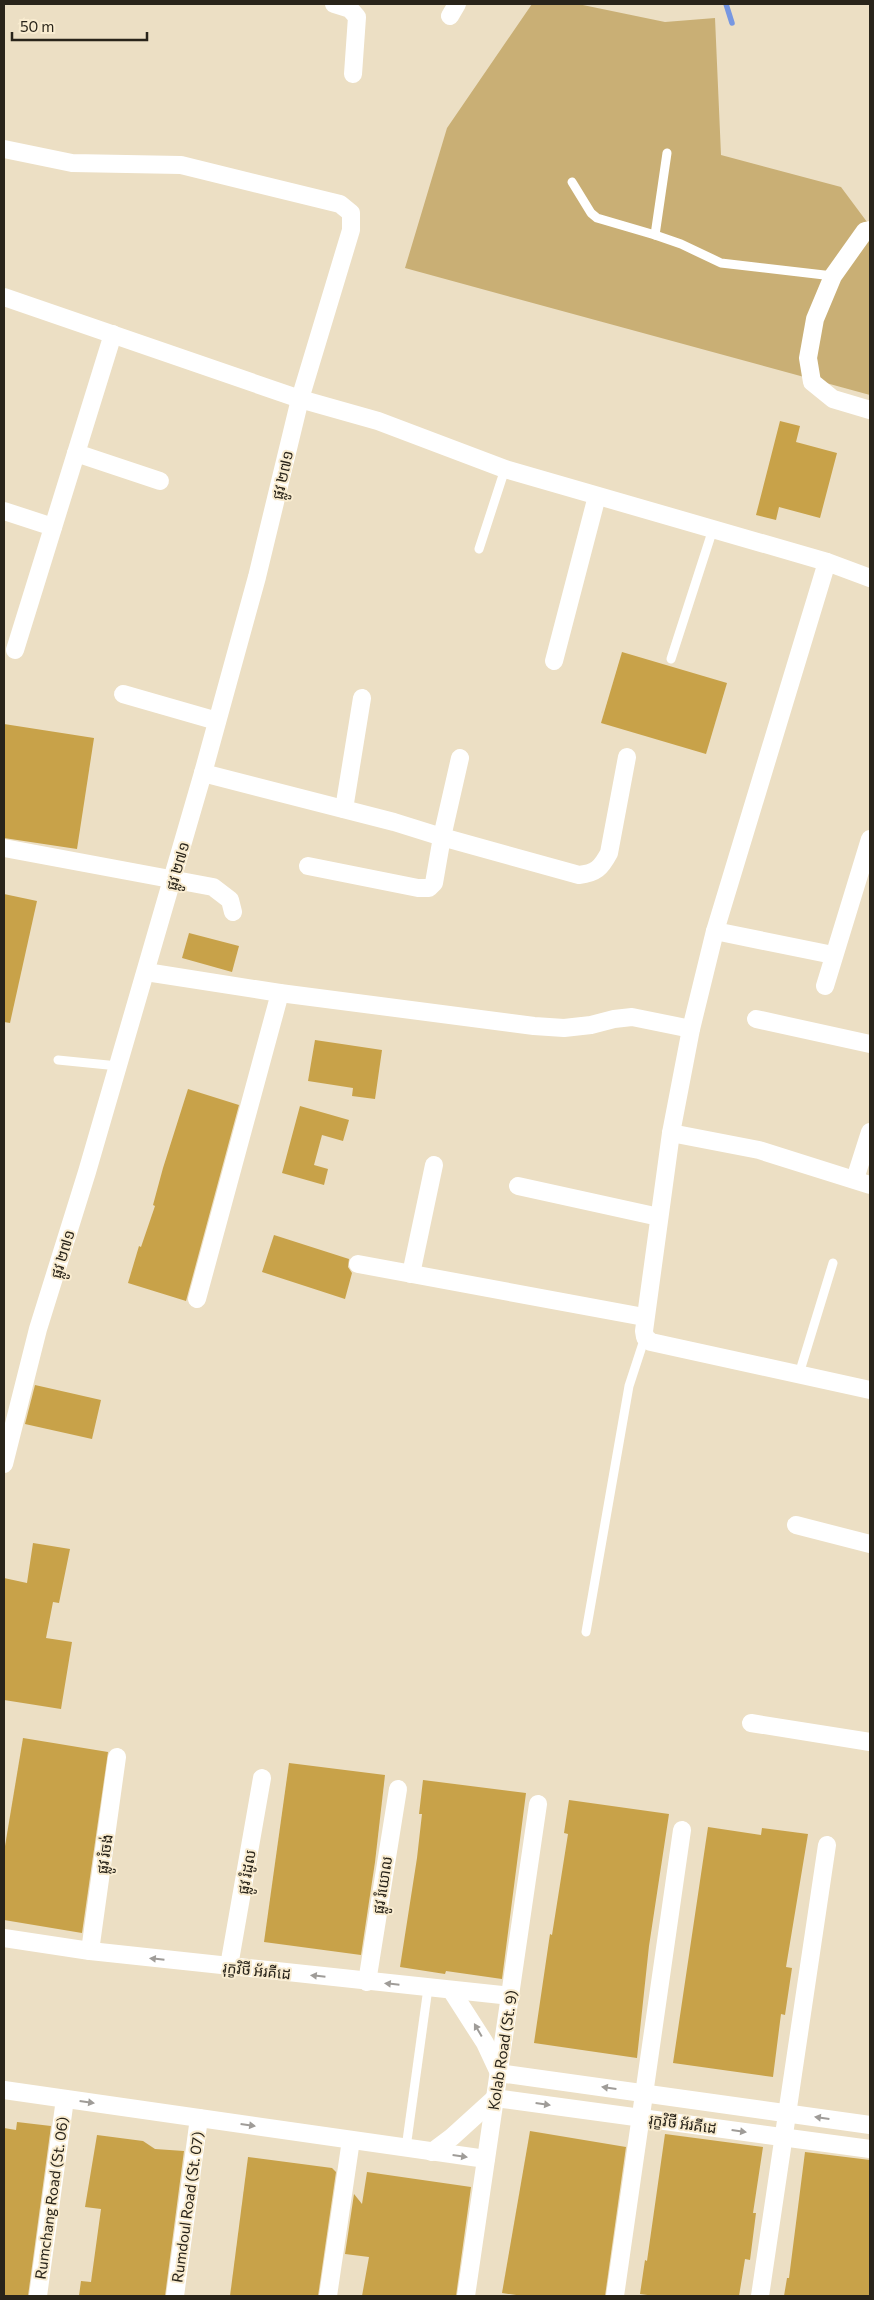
<svg xmlns="http://www.w3.org/2000/svg" width="874" height="2300" viewBox="0 0 874 2300" font-family="Commissioner,'Noto Sans Khmer',sans-serif">
  <rect width="100%" height="100%" fill="#ecdfc4"/>
  <path fill="#c9af75" d="M532 4H578L665 22 715 18 721 155 841 187 870 226V395L405 268 447 128Z"/>
  <g fill="none" stroke-linecap="round" stroke-linejoin="round">
    <path stroke="#7797e1" stroke-width="5.5" d="M726 4 732 23"/>
  </g>
  <g fill="#c8a249">
    <path d="M780 421 800 426 796 442 837 453 820 518 779 507 776 520 756 515Z"/>
    <path d="M622 652 727 683 706 754 601 723Z"/>
    <path d="M4 724 94 738 77 849 4 838Z"/>
    <path d="M4 894 37 901 10 1023 4 1022Z"/>
    <path d="M189 933 239 946 232 972 182 958Z"/>
    <path d="M315 1040 382 1050 375 1099 352 1096 353 1088 308 1081Z"/>
    <path d="M188 1089 239 1105 186 1301 128 1283 139 1246 141 1247 155 1206 153 1205 163 1168Z"/>
    <path d="M300 1106 349 1120 343 1141 322 1135 314 1165 328 1169 324 1185 282 1173Z"/>
    <path d="M274 1235 349 1259 348 1267 352 1273 345 1299 262 1272Z"/>
    <path d="M35 1385 101 1400 92 1439 25 1424Z"/>
    <path d="M33 1543 70 1549 59 1603 53 1602 46 1638 72 1642 61 1709 4 1700V1578L27 1583Z"/>
    <path d="M23 1738 108 1752 82 1933 4 1920V1852Z"/>
    <path d="M289 1763 385 1775 375 1862 361 1955 264 1942Z"/>
    <path d="M423 1780 526 1793 502 1979 446 1971 445 1974 400 1967 417 1858 422 1814H419Z"/>
    <path d="M569 1800 669 1814 649 1946 637 2058 534 2043 550 1934 552 1935 568 1834 564 1833Z"/>
    <path d="M708 1827 761 1835 762 1828 808 1834 786 1967 792 1968 785 2015 781 2014 773 2077 673 2063Z"/>
    <path d="M17 2122 51 2126 28 2296H4V2128L16 2130Z"/>
    <path d="M530 2131 626 2147 605 2296H523L502 2293Z"/>
    <path d="M665 2134 763 2147 753 2213H756L750 2260 745 2259 739 2296H655L640 2294 645 2260 647 2261Z"/>
    <path d="M97 2135 143 2141 155 2149 184 2151 165 2296H79L81 2281 91 2282 101 2209 85 2207Z"/>
    <path d="M805 2152 870 2160V2296H784L787 2278H789Z"/>
    <path d="M248 2157 332 2168 336 2172 318 2296H230Z"/>
    <path d="M367 2172 471 2187 456 2296H362L369 2257 345 2254 354 2194 362 2204Z"/>
  </g>
  <g fill="none" stroke-linecap="round" stroke-linejoin="round">
    <g stroke="#fff" stroke-width="9">
      <path d="M667 153 655 235 681 244 721 263 833 276"/>
      <path d="M572 182 591 213 597 218 655 235"/>
      <path d="M479 549 505 469"/>
      <path d="M671 659 713 529"/>
      <path d="M58 1060 118 1066"/>
      <path d="M799 1374 833 1263"/>
      <path d="M586 1632 629 1386 645 1337"/>
      <path d="M406 2148 428 1988"/>
    </g>
    <g stroke="#fff" stroke-width="18">
      <path d="M334 4 350 9 357 17 353 74"/>
      <path d="M450 16 457 4"/>
      <path d="M4 149 72 163 181 165 340 204 351 213V230L300 399 257 577 203 773 87 1172 38 1329 4 1464"/>
      <path d="M870 230 865 231 833 276 815 319 808 358 812 382 833 399 870 410"/>
      <path d="M4 297 300 399 378 421 505 469 827 562 870 578"/>
      <path d="M76 453 160 481"/>
      <path d="M4 511 53 527"/>
      <path d="M827 562 715 931 691 1029 671 1133 644 1331 645 1337 651 1342 870 1390"/>
      <path d="M15 650 113 334"/>
      <path d="M554 661 597 496"/>
      <path d="M123 694 217 721"/>
      <path d="M203 773 394 822 442 837 460 758"/>
      <path d="M344 809 362 698"/>
      <path d="M4 848 213 887 230 900 233 912"/>
      <path d="M308 866 418 888H429L434 883 442 837 579 875C596 873 601 868 609 853L627 757"/>
      <path d="M715 931 833 955"/>
      <path d="M146 972 280 993 534 1026 564 1028 591 1025 614 1019 632 1017 691 1029"/>
      <path d="M825 986 870 839"/>
      <path d="M756 1019 870 1044"/>
      <path d="M671 1133 759 1150 870 1185"/>
      <path d="M855 1179 870 1132"/>
      <path d="M518 1186 659 1217"/>
      <path d="M358 1264 644 1317"/>
      <path d="M411 1274 434 1165"/>
      <path d="M197 1299 280 993"/>
      <path d="M796 1525 870 1544"/>
      <path d="M751 1723 870 1742"/>
      <path d="M4 1938 90 1951 511 1996"/>
      <path d="M90 1951 117 1757"/>
      <path d="M229 1966 262 1778"/>
      <path d="M367 1982 398 1789"/>
      <path d="M451 1990 485 2043 499 2073 870 2125"/>
      <path d="M4 2090 486 2159"/>
      <path d="M432 2152 452 2137 495 2098 870 2149"/>
      <path d="M38 2296 65 2099"/>
      <path d="M175 2296 199 2118"/>
      <path d="M328 2296 351 2140"/>
      <path d="M466 2296 538 1804"/>
      <path d="M615 2296 682 1830"/>
      <path d="M760 2296 827 1845"/>
    </g>
  </g>
  <defs><path id="oneway-solid" d="M-6-.8H1V-3.2L6.5 0L1 3.2V.8H-6Z" transform="scale(1.25)"/></defs>
  <g fill="#9f9c98">
    <use href="#oneway-solid" transform="translate(157 1959) rotate(-174)"/>
    <use href="#oneway-solid" transform="translate(318 1976) rotate(-174)"/>
    <use href="#oneway-solid" transform="translate(392 1984) rotate(-174)"/>
    <use href="#oneway-solid" transform="translate(478 2030) rotate(-120)"/>
    <use href="#oneway-solid" transform="translate(609 2088) rotate(-172)"/>
    <use href="#oneway-solid" transform="translate(87 2102) rotate(8)"/>
    <use href="#oneway-solid" transform="translate(543 2104) rotate(8)"/>
    <use href="#oneway-solid" transform="translate(822 2118) rotate(-172)"/>
    <use href="#oneway-solid" transform="translate(248 2125) rotate(8)"/>
    <use href="#oneway-solid" transform="translate(739 2131) rotate(8)"/>
    <use href="#oneway-solid" transform="translate(460 2156) rotate(8)"/>
  </g>
  <g text-anchor="middle" dominant-baseline="central" stroke-width="4" stroke-linejoin="round" paint-order="stroke">
    <g font-size="15" fill="#29241a" stroke="#f9ecd0">
      <text transform="translate(282 475) rotate(-77)">ផ្លូវ ២៧១</text>
      <text transform="translate(177 866) rotate(-74)">ផ្លូវ ២៧១</text>
      <text transform="translate(62 1254) rotate(-73)">ផ្លូវ ២៧១</text>
      <text transform="translate(104 1854) rotate(-82)">ផ្លូវ រំចង់</text>
      <text transform="translate(246 1872) rotate(-80)">ផ្លូវ រំដូល</text>
      <text transform="translate(382 1885) rotate(-81)">ផ្លូវ រំយោល</text>
      <text transform="translate(257 1970) rotate(6)">រុក្ខវិថី អ័រគីដេ</text>
      <text transform="translate(502 2050) rotate(-81)">Kolab Road (St. 9)</text>
      <text transform="translate(683 2123) rotate(8)">រុក្ខវិថី អ័រគីដេ</text>
      <text transform="translate(51 2198) rotate(-82)">Rumchang Road (St. 06)</text>
      <text transform="translate(187 2207) rotate(-82)">Rumdoul Road (St. 07)</text>
    </g>
  </g>
  <rect width="874" height="2300" fill="none" stroke="#29241a" stroke-width="10"/>
  <path d="M12 32v8h135v-8" fill="none" stroke="#29241a" stroke-width="2.5"/>
  <text x="20" y="32" font-size="15" fill="#29241a" stroke="#f9ecd0" stroke-width="4" paint-order="stroke">50 m</text>
</svg>
